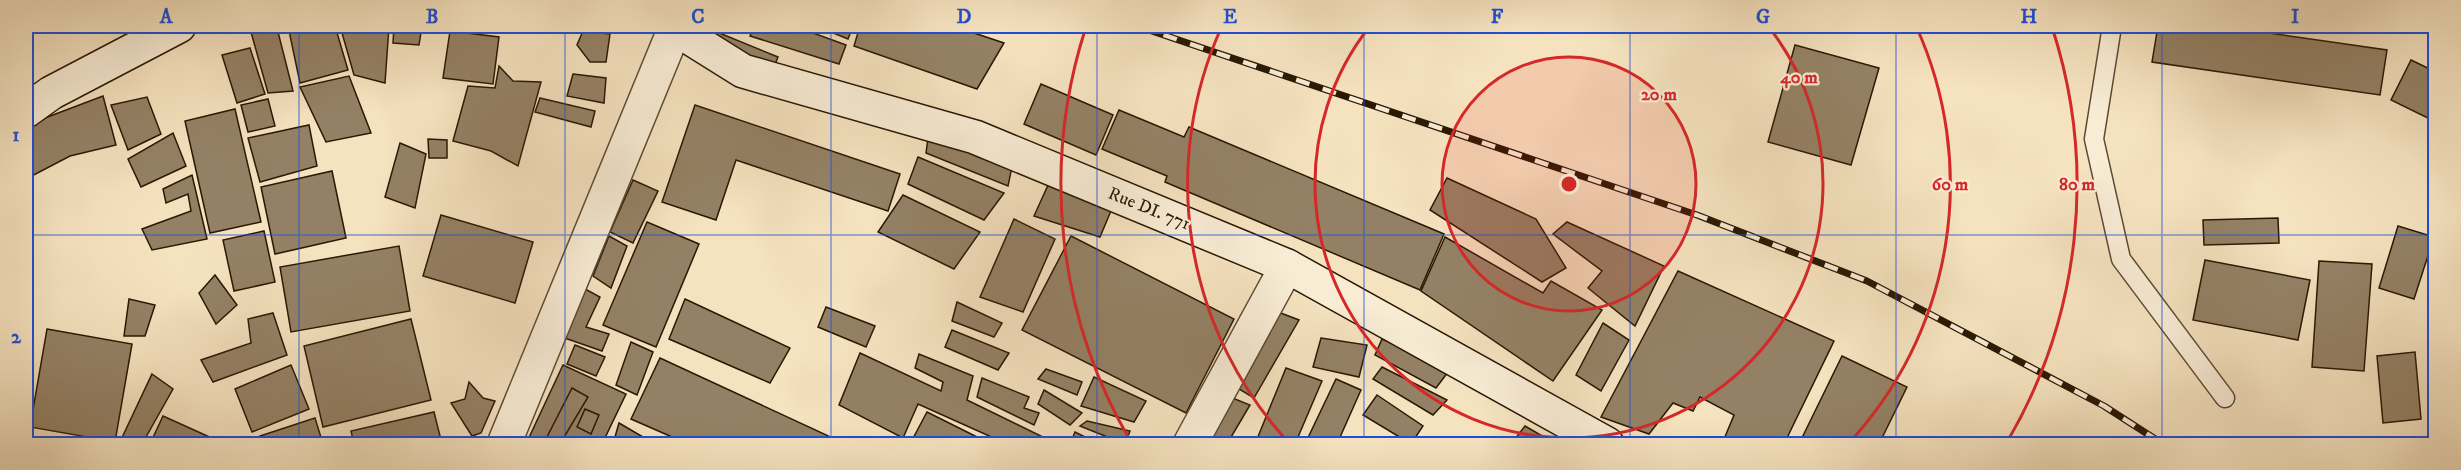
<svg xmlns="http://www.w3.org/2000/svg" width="2461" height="470" viewBox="0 0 2461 470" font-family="'IM FELL DW Pica',serif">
  <rect width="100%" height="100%" fill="#f5e2bf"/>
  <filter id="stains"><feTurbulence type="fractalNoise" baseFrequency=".00333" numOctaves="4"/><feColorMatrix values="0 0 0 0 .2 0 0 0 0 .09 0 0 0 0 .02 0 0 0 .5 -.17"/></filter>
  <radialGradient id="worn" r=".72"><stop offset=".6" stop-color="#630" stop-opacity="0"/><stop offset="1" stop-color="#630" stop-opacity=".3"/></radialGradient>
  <g fill="#948165" stroke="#2a1803" stroke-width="1.5">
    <path d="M288 26H335L348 70 300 83Z"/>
    <path d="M340 26H389L385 83 354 75Z"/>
    <path d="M394 26H422L419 45 393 43Z"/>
    <path d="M754 26H794L846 45 839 64 750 36Z"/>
    <path d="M816 26H853L848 39Z"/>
    <path d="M860 26H953L1004 43 977 89 854 46Z"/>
    <path d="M2158 26H2220L2387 50 2380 95 2152 62Z"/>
    <path d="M277 28 293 91 268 93 251 32Z"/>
    <path d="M712 30 778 57 774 67 717 43Z"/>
    <path d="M450 31 499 37 493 84 443 78Z"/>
    <path d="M583 31 610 34 606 62H590L577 45Z"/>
    <path d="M1795 45 1879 68 1851 165 1768 142Z"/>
    <path d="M250 48 265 94 237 103 222 55Z"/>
    <path d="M2411 60 2436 72V122L2391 100Z"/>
    <path d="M499 66 513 81 541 82 518 166 491 151 453 141 468 86 495 88Z"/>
    <path d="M573 74 606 78 604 103 567 96Z"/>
    <path d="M349 76 371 133 326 142 300 87Z"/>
    <path d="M1041 84 1113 115 1096 155 1024 124Z"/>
    <path d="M103 96 116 145 70 156 26 179V129L45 118Z"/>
    <path d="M147 97 161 134 128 150 111 105Z"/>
    <path d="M540 98 595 111 591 127 535 112Z"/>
    <path d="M268 99 275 126 248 132 241 105Z"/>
    <path d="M695 105 900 174 888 211 736 160 716 220 662 202Z"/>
    <path d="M235 109 261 222 210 233 185 121Z"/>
    <path d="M1119 110 1184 137 1189 127 1444 234 1420 290 1165 182 1167 176 1102 149Z"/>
    <path d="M309 125 317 166 260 182 248 138Z"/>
    <path d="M929 131 1013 162 1008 186 926 153Z"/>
    <path d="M173 133 186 166 141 187 128 159Z"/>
    <path d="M428 139 447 140V158H429Z"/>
    <path d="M400 143 426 154 415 208 385 197Z"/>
    <path d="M918 157 1004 193 984 220 908 184Z"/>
    <path d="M332 171 346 238 275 254 261 187Z"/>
    <path d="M192 175 207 239 152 250 142 229 191 211 188 194 166 203 163 189Z"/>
    <path d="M1447 178 1536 219 1566 268 1542 282 1430 210Z"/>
    <path d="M633 180 658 191 633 243 610 232Z"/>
    <path d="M1049 183 1113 206 1100 237 1034 216Z"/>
    <path d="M903 195 980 232 954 269 878 232Z"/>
    <path d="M30 209 26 267V210Z"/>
    <path d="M441 215 533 242 515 303 423 276Z"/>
    <path d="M2278 218 2279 243 2204 245 2203 220Z"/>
    <path d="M1014 219 1055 239 1023 312 980 297Z"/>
    <path d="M647 222 699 244 656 347 603 325Z"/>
    <path d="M1567 222 1664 266 1635 326 1588 288 1602 271 1553 234Z"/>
    <path d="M2398 226 2434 237 2414 299 2379 288Z"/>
    <path d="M264 231 275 282 234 291 223 240Z"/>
    <path d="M609 236 627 246 611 288 593 276Z"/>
    <path d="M1071 236 1234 319 1186 413 1022 330Z"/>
    <path d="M1445 237 1543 293 1551 281 1602 310 1553 381 1421 291Z"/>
    <path d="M399 246 410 311 291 332 280 267Z"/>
    <path d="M2205 260 2310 280 2298 340 2193 320Z"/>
    <path d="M2319 261 2372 264 2364 371 2312 367Z"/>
    <path d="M1678 271 1834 341 1784 444H1722L1734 415 1700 397 1693 411 1673 403 1649 434 1601 417Z"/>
    <path d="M215 275 237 305 216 324 199 293Z"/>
    <path d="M576 284 600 297 586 327 609 334 602 351 556 335Z"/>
    <path d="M129 299 155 305 145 336H124Z"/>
    <path d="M685 299 790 348 770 383 669 339Z"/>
    <path d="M957 302 1002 323 994 337 952 321Z"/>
    <path d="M826 307 875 326 866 347 818 327Z"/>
    <path d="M1278 312 1299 320 1254 398 1234 386Z"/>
    <path d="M273 313 287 355 213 382 201 360 251 343 248 319Z"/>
    <path d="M411 319 431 400 323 427 304 346Z"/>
    <path d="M1603 323 1629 340 1601 391 1576 375Z"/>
    <path d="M47 329 132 344 115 442 30 427Z"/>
    <path d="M952 330 1009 353 998 370 945 347Z"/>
    <path d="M1321 338 1367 345 1359 377 1313 367Z"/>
    <path d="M1382 339 1451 368 1436 388 1375 355Z"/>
    <path d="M631 342 653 352 637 395 616 385Z"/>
    <path d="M575 345 605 357 596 376 567 364Z"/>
    <path d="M2415 352 2421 419 2383 423 2377 356Z"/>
    <path d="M860 353 941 391 943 382 915 368 919 354 973 376 967 400 1057 444H1007L918 404 903 438 839 405Z"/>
    <path d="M1842 356 1907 387 1879 444H1799Z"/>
    <path d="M660 358 835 439 832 444H688L631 419Z"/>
    <path d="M291 365 309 409 252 432 235 389Z"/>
    <path d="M563 365 626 394 602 444H526Z"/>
    <path d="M1382 367 1447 400 1433 415 1373 379Z"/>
    <path d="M1286 368 1322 381 1295 444H1255Z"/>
    <path d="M1046 369 1082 382 1077 395 1038 379Z"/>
    <path d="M152 374 173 389 142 444H119Z"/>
    <path d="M1094 377 1146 401 1134 422 1081 406Z"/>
    <path d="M982 378 1029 397 1024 408 1039 413 1034 425 977 397Z"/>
    <path d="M1336 379 1361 390 1337 444H1305Z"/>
    <path d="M469 382 483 398 495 401 481 433 472 436 451 403 465 399Z"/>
    <path d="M572 388 588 397 560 444 547 437Z"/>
    <path d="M1044 390 1082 413 1070 425 1038 404Z"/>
    <path d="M1377 395 1423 426 1411 444 1363 415Z"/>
    <path d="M1230 397 1250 405 1227 444H1204Z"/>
    <path d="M585 409 599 415 591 434 577 427Z"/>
    <path d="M434 412 442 444H354L351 431Z"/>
    <path d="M927 412 991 444H910Z"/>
    <path d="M163 416 225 444H150Z"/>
    <path d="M315 418 323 444H262L260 436Z"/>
    <path d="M1087 421 1130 431 1125 444 1080 426Z"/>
    <path d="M619 423 655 444H613Z"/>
    <path d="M1525 426 1556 444H1511Z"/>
    <path d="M1075 432 1099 444H1070Z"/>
  </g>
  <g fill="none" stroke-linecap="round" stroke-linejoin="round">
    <g stroke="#5d4a32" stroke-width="21">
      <path id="lane" d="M2112 26 2094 139 2121 259 2225 398"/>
    </g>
    <g stroke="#5d4a32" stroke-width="36">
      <g id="street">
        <path d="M504 444 675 28"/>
        <path d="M1190 444 1287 266"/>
      </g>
    </g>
    <g stroke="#2a1803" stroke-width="36">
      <g id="secondary">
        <path d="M671 26 743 71 975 137 1287 266 1607 444"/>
        <path d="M26 111 51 93 179 26"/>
      </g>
    </g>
    <use href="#lane" stroke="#f8ecd5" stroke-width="18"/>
    <use href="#street" stroke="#f8ecd5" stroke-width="33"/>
    <use href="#secondary" stroke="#f8ecd5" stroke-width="33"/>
    <g stroke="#2a1803" stroke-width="7">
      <path id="rail" d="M1137 26 1697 215 1867 281 2104 406 2163 444"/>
    </g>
    <use href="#rail" stroke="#f8ecd5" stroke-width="4.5" stroke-dasharray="14" stroke-linecap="butt"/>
  </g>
  <path fill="none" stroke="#1d4ed8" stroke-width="1.5" stroke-opacity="0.55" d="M299 26V444M565 26V444M831 26V444M1097 26V444M1364 26V444M1630 26V444M1896 26V444M2162 26V444M26 235H2436"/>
  <circle cx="1569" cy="184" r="127" fill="#d62828" fill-opacity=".12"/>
  <g fill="none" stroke="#d62828" stroke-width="3">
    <circle cx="1569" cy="184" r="127"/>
    <path d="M1768 26A254 254 0 1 1 1370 26"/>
    <path d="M1290 444A381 381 0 0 1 1222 26M1916 26A381 381 0 0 1 1848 444"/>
    <path d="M1131 442A508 508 0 0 1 1086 27M2052 27A508 508 0 0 1 2007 442"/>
  </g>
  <g text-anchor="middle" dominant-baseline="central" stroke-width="4.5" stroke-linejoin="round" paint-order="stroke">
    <g font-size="18" fill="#2a1803" stroke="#f8ecd5">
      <text transform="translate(1149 209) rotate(22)">Rue DI. 771</text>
    </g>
  </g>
  <circle cx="1569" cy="184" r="9" fill="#d62828" stroke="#f8ecd5" stroke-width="3"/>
  <g font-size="18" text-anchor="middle" font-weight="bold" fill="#d62828" stroke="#f8ecd5" stroke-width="4.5" stroke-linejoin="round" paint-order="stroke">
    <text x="1799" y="83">40 m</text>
    <text x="1659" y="100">20 m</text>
    <text x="1950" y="190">60 m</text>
    <text x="2077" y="190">80 m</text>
  </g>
  <rect width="2461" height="470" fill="none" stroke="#f5e2bf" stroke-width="66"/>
  <rect x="33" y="33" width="2395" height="404" fill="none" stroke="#1d4ed8" stroke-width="2"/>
  <g font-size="20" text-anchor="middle" font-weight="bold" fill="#1d4ed8">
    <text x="166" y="23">A</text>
    <text x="432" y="23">B</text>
    <text x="698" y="23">C</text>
    <text x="964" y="23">D</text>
    <text x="1230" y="23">E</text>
    <text x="1497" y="23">F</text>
    <text x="1763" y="23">G</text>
    <text x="2029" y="23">H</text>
    <text x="2295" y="23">I</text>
    <text x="16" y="141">1</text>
    <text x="16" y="343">2</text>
  </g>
  <rect width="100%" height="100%" filter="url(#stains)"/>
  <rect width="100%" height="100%" fill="url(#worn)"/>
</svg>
